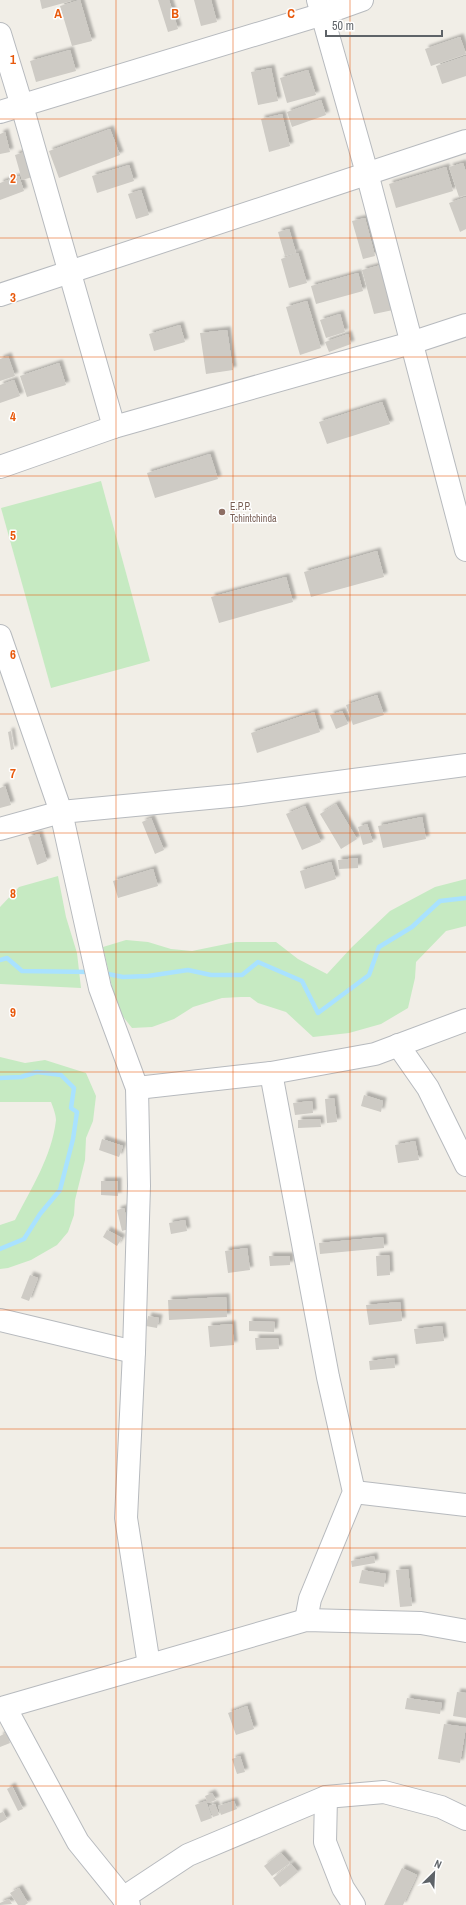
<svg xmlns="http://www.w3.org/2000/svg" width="466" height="1905" viewBox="0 0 466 1905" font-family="'Archivo Narrow',sans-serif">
  <defs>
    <filter id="shadow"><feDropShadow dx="3.5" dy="-3.5" stdDeviation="1" flood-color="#0004"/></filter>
  </defs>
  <rect width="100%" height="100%" fill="#f1eee7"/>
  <g fill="#c6eac2">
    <path d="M101 481 150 661 51 688 1 508Z"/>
    <path d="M58 876 66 917 77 953 81 988 0 984V907L19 887Z"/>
    <path d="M466 879V926L446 931 416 962 415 978 408 1008 381 1024 349 1033 313 1037 286 1012 258 1003 250 997H241L222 998 193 1007 174 1019 152 1027 132 1028 117 1009 103 947 126 940 148 942 171 949 192 951 236 942H276L298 959 327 974 352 947 390 911 435 887Z"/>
    <path d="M0 1057 25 1063 45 1060 86 1073 96 1096 93 1121 86 1138 85 1160 75 1200 74 1215 68 1232 57 1245 31 1260 8 1268 0 1269V1225L15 1220C31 1189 52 1156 56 1120 56 1115 53 1107 51 1102H0Z"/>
  </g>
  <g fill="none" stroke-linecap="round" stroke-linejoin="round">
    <g stroke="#a9e2ff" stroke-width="4.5">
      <path d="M0 960 7 958 22 971 90 972"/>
      <path d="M103 973 123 977 148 976 188 970 211 975H242L258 962 302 981 318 1013 369 975 379 947 412 927 440 901 466 898"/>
      <path d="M0 1078 21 1077 37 1072 61 1075 74 1088 71 1108 77 1112 73 1139 60 1190 40 1214 24 1239 0 1249"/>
    </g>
  </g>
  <g fill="#cecbc5" filter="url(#shadow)">
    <path d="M40 0H71V1L42 9Z"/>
    <path d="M80 0 92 41 72 46 60 6Z"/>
    <path d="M158 0H169L178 29 168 32Z"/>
    <path d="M194 0H211L217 22 201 26Z"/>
    <path d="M460 37 466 54 431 66 425 49Z"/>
    <path d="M70 50 76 71 36 82 30 61Z"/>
    <path d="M466 56V76L442 84 436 66Z"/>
    <path d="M271 68 278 101 258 105 251 72Z"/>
    <path d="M308 70 316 95 287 103 280 78Z"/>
    <path d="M321 100 326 115 292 127 287 112Z"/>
    <path d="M282 114 290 146 269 152 261 119Z"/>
    <path d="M110 129 120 155 59 178 49 151Z"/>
    <path d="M5 132 10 152 0 154V134Z"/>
    <path d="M28 151 36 176 22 180 15 155Z"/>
    <path d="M463 163 466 172V195L459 197 449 167Z"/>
    <path d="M129 165 134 181 97 193 92 176Z"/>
    <path d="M446 167 453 191 396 208 389 184Z"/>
    <path d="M19 176 24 191 0 200V183Z"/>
    <path d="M141 190 149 215 136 219 128 194Z"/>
    <path d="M466 197V229L460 232 449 203Z"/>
    <path d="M365 218 375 256 363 259 352 221Z"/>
    <path d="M289 229 296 253 285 256 278 232Z"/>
    <path d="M298 253 307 283 289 288 281 259Z"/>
    <path d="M381 265 393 310 374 314 362 270Z"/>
    <path d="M358 273 363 291 316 304 311 286Z"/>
    <path d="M307 301 321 348 300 355 286 307Z"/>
    <path d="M340 314 345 332 326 338 320 320Z"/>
    <path d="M180 325 185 342 154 351 149 334Z"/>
    <path d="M227 330 233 370 206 374 200 333Z"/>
    <path d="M348 334 351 344 329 352 325 342Z"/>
    <path d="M8 356 15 376 0 381V359Z"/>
    <path d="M59 363 66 385 27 397 20 376Z"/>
    <path d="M14 380 20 396 0 403V385Z"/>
    <path d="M382 402 390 424 327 444 319 422Z"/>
    <path d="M210 454 218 479 155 498 147 473Z"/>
    <path d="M377 551 384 577 311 597 304 572Z"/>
    <path d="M286 577 293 602 219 623 211 597Z"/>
    <path d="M377 695 384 715 353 725 346 705Z"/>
    <path d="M342 711 348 724 336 729 330 715Z"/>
    <path d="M314 712 320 732 257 753 251 733Z"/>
    <path d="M11 731 14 749 11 750 8 732Z"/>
    <path d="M5 786 11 805 0 808V788Z"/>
    <path d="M336 804 357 839 341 849 320 814Z"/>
    <path d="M305 806 321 842 302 850 286 814Z"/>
    <path d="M422 817 426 839 383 848 378 826Z"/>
    <path d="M151 818 164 850 155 854 142 822Z"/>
    <path d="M367 824 373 842 363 845 358 827Z"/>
    <path d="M39 834 47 861 37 865 28 837Z"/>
    <path d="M358 858V868L339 869 338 860Z"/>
    <path d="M331 862 336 879 305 889 300 871Z"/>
    <path d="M153 869 158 886 118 898 113 881Z"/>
    <path d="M364 1095 383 1101 381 1112 361 1106Z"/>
    <path d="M334 1098 337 1122 327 1123 325 1099Z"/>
    <path d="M312 1101 313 1113 295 1115 293 1103Z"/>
    <path d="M320 1119 321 1127 298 1128V1120Z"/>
    <path d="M102 1139 123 1146 119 1157 99 1150Z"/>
    <path d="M415 1141 419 1160 398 1163 395 1145Z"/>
    <path d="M101 1181H118V1196L101 1195Z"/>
    <path d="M124 1208 129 1229 122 1231 117 1210Z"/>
    <path d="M185 1220 187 1231 171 1234 169 1223Z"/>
    <path d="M107 1230 122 1238 117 1246 103 1237Z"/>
    <path d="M383 1237 384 1248 320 1254 319 1243Z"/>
    <path d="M247 1248 250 1270 228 1273 225 1251Z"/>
    <path d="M389 1255 390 1275 377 1276 376 1256Z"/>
    <path d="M269 1256H290V1265L270 1266Z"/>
    <path d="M30 1275 38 1278 29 1301 21 1298Z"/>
    <path d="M226 1297 227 1317 169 1320 168 1300Z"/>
    <path d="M400 1302 402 1321 369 1325 366 1305Z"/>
    <path d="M148 1316 159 1318 157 1328 146 1326Z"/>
    <path d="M249 1321 275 1322 274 1332 249 1331Z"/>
    <path d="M232 1324 234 1345 210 1347 208 1326Z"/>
    <path d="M442 1326 444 1341 416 1344 414 1329Z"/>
    <path d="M255 1338H278L279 1349 256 1350Z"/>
    <path d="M394 1358 395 1368 370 1370 369 1361Z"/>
    <path d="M374 1556 375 1563 352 1567 351 1561Z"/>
    <path d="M408 1569 412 1606 400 1607 396 1570Z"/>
    <path d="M362 1570 386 1574 384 1587 359 1583Z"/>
    <path d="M457 1692 466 1693V1718L453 1716Z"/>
    <path d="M407 1698 442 1703 440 1714 405 1709Z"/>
    <path d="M247 1706 254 1729 236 1735 228 1713Z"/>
    <path d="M444 1724 466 1727 460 1763 438 1759Z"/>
    <path d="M6 1733 10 1743 0 1747V1736Z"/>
    <path d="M240 1756 245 1772 237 1774 232 1759Z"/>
    <path d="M12 1786 23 1809 18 1811 7 1789Z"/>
    <path d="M212 1793 216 1800 208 1803 205 1796Z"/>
    <path d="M206 1801 212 1818 201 1822 195 1805Z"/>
    <path d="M234 1801 237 1809 221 1815 218 1806Z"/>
    <path d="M215 1804 219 1815 213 1817 209 1806Z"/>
    <path d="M3 1812 7 1819 0 1823V1813Z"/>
    <path d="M281 1853 290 1863 272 1876 264 1866Z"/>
    <path d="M291 1864 298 1872 280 1887 273 1878Z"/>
    <path d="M402 1868 417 1875 403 1905H384Z"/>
    <path d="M19 1888 28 1903 25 1905H18L10 1893Z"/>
    <path d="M9 1899 12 1904 0 1905V1903Z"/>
  </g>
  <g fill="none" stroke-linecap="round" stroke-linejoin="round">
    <g stroke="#b7babe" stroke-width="24">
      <g id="minor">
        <path d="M318 0 367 173 466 550"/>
        <path d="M0 34 22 106 114 427"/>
        <path d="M0 112 323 14 362 0"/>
        <path d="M0 295 466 141"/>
        <path d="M0 467 114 427 411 343 466 325"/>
        <path d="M0 636 61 812 100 988 137 1088 139 1186 134 1352 126 1518 149 1665"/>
        <path d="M0 829 61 812 240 795 466 765"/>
        <path d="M398 1045 428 1088 466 1165"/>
        <path d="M271 1073 328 1377 354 1492 310 1599 306 1620"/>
        <path d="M137 1088 271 1073 375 1054 466 1020"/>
        <path d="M0 1320 134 1352"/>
        <path d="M354 1492 466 1505"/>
        <path d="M326 1797 325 1842 343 1888 354 1905"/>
        <path d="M123 1898 188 1855 326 1797 384 1792 441 1807 466 1819"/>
        <path d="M129 1905 78 1842 5 1707 306 1620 421 1623 466 1631"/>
      </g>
    </g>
    <use href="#minor" stroke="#fff" stroke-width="22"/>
  </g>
  <path fill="none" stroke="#e8590c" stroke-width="1" stroke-opacity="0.55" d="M116 0V1905M233 0V1905M350 0V1905M0 119H466M0 238H466M0 357H466M0 476H466M0 595H466M0 714H466M0 833H466M0 952H466M0 1072H466M0 1191H466M0 1310H466M0 1429H466M0 1548H466M0 1667H466M0 1786H466"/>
  <circle fill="#8d6e63" stroke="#fff" stroke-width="1.5" cx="222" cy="512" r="4"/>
  <g text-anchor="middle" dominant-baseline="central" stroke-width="3" stroke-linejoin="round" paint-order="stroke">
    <g font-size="10" fill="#785e54" stroke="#fff" text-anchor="start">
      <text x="230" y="506">E.P.P.<tspan x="230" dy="12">Tchintchinda</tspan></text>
    </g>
  </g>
  <g font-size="13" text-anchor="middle" font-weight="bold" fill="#e8590c" stroke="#fff" stroke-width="3" stroke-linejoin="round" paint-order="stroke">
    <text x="58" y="18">A</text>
    <text x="175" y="18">B</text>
    <text x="291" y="18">C</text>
    <text x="13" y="64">1</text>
    <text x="13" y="183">2</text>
    <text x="13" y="302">3</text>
    <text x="13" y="421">4</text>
    <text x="13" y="540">5</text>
    <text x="13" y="659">6</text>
    <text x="13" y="778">7</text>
    <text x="13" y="898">8</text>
    <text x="13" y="1017">9</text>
  </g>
  <g transform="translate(434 1873) rotate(24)" stroke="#ffffff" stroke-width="3" paint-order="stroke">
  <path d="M0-3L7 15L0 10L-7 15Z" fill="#5e6368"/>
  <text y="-6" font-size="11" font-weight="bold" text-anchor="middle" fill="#5e6368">N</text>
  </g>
  <path d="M326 30v6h116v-6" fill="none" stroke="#5e6368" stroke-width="2"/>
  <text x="332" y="30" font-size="12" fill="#5e6368" stroke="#ffffff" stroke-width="3" paint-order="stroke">50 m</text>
</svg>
